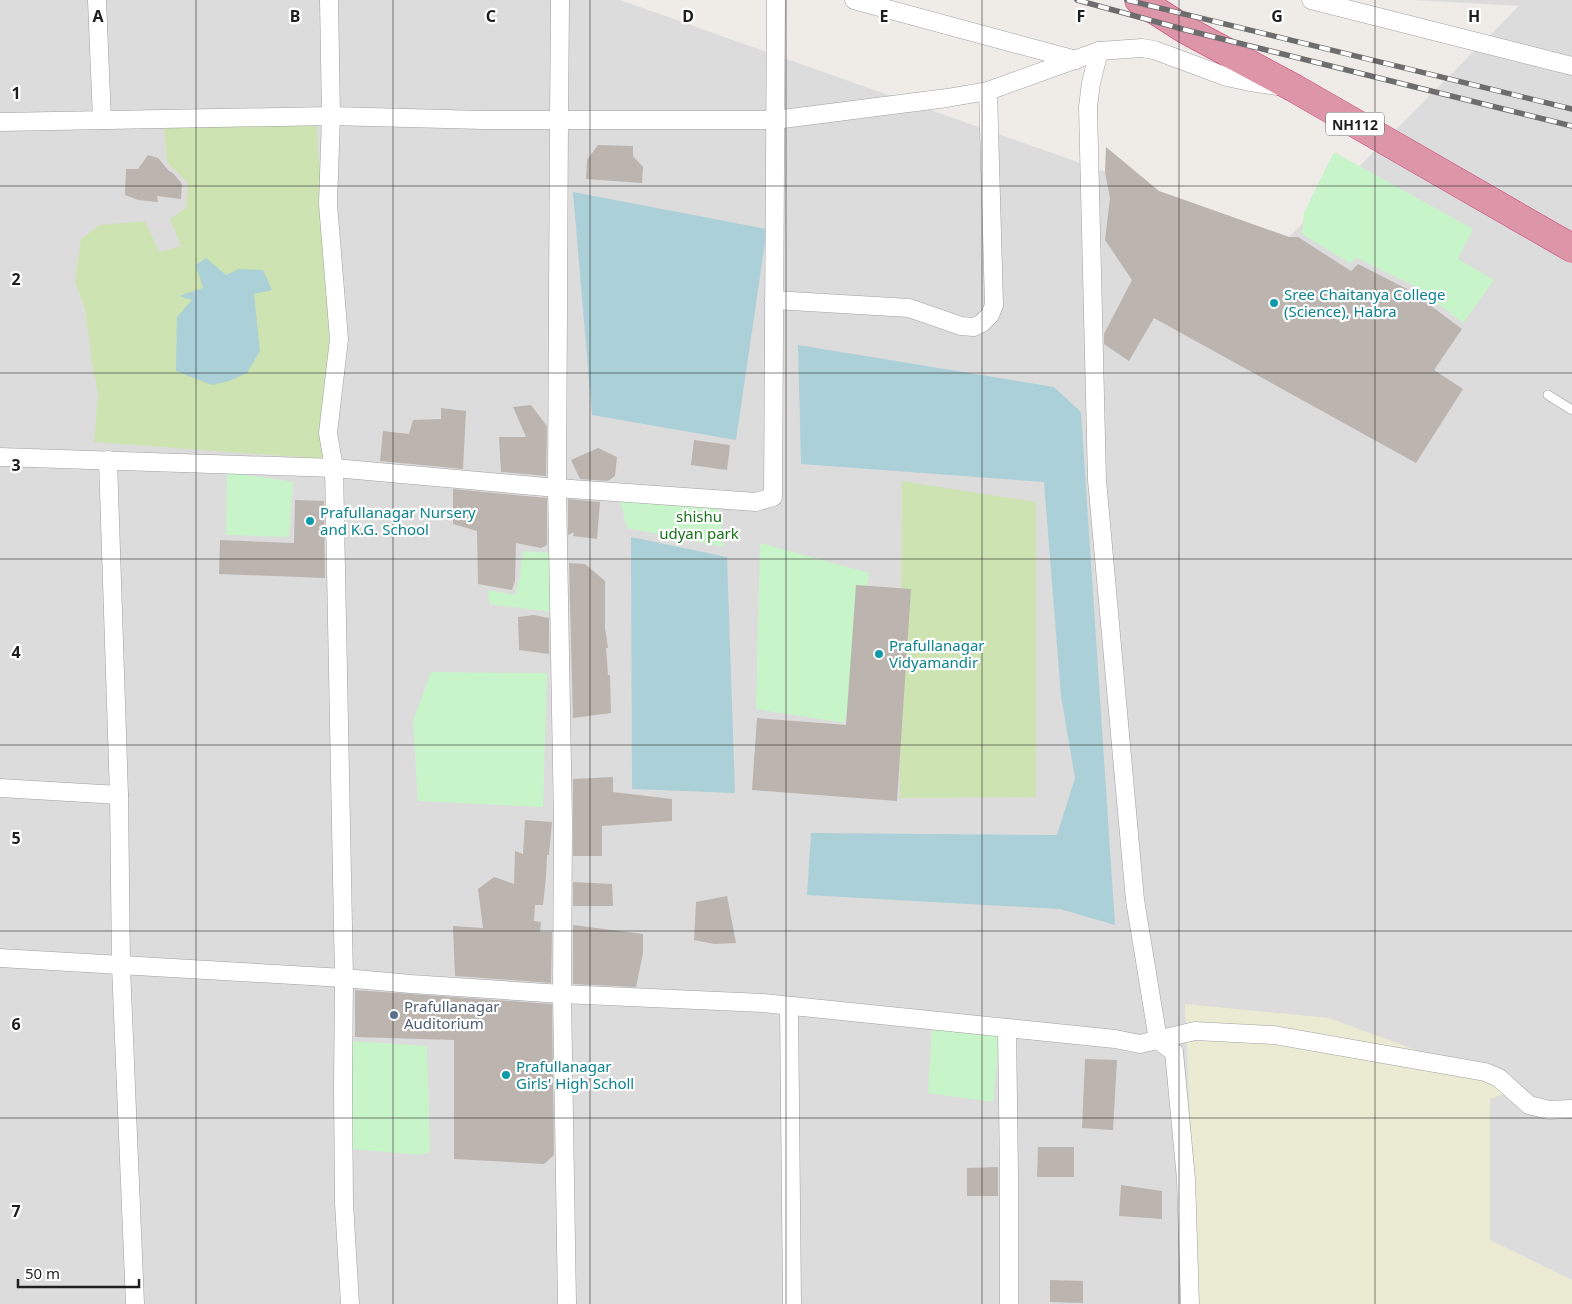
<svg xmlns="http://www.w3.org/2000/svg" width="1572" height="1304" viewBox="0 0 1572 1304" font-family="'Noto Sans',sans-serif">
  <rect width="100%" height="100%" fill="#efebe6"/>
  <path fill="#dddcdc" d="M0 0H620L1289 237 1519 6 1414 0H1572V1304H0Z"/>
  <path fill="#ebebd3" d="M1185 1004 1329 1018 1519 1088 1490 1099V1240L1572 1280V1304H1198Z"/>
  <g fill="#cde3b2">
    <path d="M316 112 330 337 322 425 325 459 94 442 98 394 92 363 85 309 75 281 81 239 100 225 145 221 159 252 181 246 170 219 186 208 188 183 167 162 163 115Z"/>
    <path d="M902 481 1036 502V797L900 798Z"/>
  </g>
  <g fill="#c8f4c9">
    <path d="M1334 152 1473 229 1458 259 1494 280 1463 323 1415 286 1357 258 1350 263 1302 234 1304 213Z"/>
    <path d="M227 472 293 482 289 537 226 535Z"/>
    <path d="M618 492 720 510 724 547 627 528Z"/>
    <path d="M760 543 869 573 845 723 756 709Z"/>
    <path d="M523 551 554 553 552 612 489 604 488 590 515 595 520 576Z"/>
    <path d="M431 672 547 673 543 807 418 801 413 721Z"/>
    <path d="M932 1027 1000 1035 993 1102 928 1093Z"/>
    <path d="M351 1041 427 1046 430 1152 420 1155 351 1149Z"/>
  </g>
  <g fill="#abd0d7">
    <path d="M573 192 767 229 736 440 592 415Z"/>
    <path d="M206 258 226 275 239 269 263 270 272 290 254 294 260 351 247 373 229 381 212 385 176 371 177 317 192 300 179 296 203 288 196 265Z"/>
    <path d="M798 345 1054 387 1081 412 1115 925 1060 909 807 895 811 833 1057 835 1075 778 1061 696 1044 482 801 464Z"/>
    <path d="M631 537 727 557 735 793 632 789Z"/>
  </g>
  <g fill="#bcb4af">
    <path d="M598 145 633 146V156L643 167 642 183 586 179 587 160Z"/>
    <path d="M1106 147 1159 191 1289 237H1298L1351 271 1358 264 1411 291 1462 329 1434 370 1463 389 1416 463 1154 318 1129 361 1104 344V334L1132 280 1105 240 1110 198 1105 172Z"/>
    <path d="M148 155 158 158 169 171 173 173 182 184 181 199 157 196 158 202 138 200 125 195 126 169H138Z"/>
    <path d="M531 405 547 426 546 476 501 472 499 437H526L513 407Z"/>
    <path d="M441 408 466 411 463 469 380 461 383 431 409 434 413 420 441 419Z"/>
    <path d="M694 440 730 445 727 470 691 465Z"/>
    <path d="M598 448 617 457 615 476 608 481 580 479 571 460Z"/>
    <path d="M453 489 547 498V545L541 548 516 543 515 581 512 590 478 584 477 531 453 524Z"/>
    <path d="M568 499 600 502 597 539 573 536 574 532 568 535Z"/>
    <path d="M295 500 324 501 325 578 219 574 220 540 294 543Z"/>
    <path d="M569 563 585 564 605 581V628L608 648H606L608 675H610L611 713 573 718Z"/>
    <path d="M856 585 911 589 897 801 752 790 757 718 846 725Z"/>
    <path d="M534 615 549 618V654L519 650 518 617Z"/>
    <path d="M613 777V792L672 799V821L602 826V856H573V779Z"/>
    <path d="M525 820 552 822 549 855H547L546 877 543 905H535L534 921 541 922 540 932H552L551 983 455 976 453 926 483 928 478 889 494 877 514 884 515 851 523 854Z"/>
    <path d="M573 882 612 884 613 906H573Z"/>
    <path d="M727 896 736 943 714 944 694 940 696 902Z"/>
    <path d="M573 925 643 934V953L636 987 573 984Z"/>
    <path d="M355 990 552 1004 554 1155 544 1164 454 1159V1040L355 1037Z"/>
    <path d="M1085 1059 1117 1060 1113 1130 1082 1128Z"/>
    <path d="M1038 1147H1074V1177H1037Z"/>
    <path d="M998 1167V1196H967V1168Z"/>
    <path d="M1121 1185 1162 1191V1219L1119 1216Z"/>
    <path d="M1050 1280 1083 1281V1303L1050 1302Z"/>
  </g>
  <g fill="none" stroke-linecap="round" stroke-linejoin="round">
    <g stroke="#a0a0a0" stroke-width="10">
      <path id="lane" d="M1548 395 1572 410"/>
    </g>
    <g stroke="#a0a0a0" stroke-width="19">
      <g id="street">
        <path d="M97 0 102 120"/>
        <path d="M329 0 331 116 328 204 339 339 328 433 334 468 344 978 343 1087 344 1203 350 1304"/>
        <path d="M854 0 1076 60"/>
        <path d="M1311 0 1572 66"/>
        <path d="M1099 51 1091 83 1088 107 1097 480 1135 900 1158 1040 1174 1052 1186 1179 1190 1304"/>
        <path d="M1278 86 1250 82 1227 77 1154 50 1142 48 1099 51 988 91 947 98 775 120H559L557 488 563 821 562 994 763 1003 1115 1039 1140 1044 1195 1031 1274 1035 1485 1072 1499 1078 1529 1105 1549 1110 1572 1109"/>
        <path d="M0 122 331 116 483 120H559L560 0"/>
        <path d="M774 300 909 308 961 326 974 327 982 323 990 315 994 305 988 91"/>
        <path d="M0 457 334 468 557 488 756 502 773 497 776 0"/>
        <path d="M108 460 119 795 121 966 135 1304"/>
        <path d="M0 788 119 795"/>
        <path d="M0 958 344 978 411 984 562 994 567 1304"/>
        <path d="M789 1006 792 1304"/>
        <path d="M1007 1028 1009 1175V1304"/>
      </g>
    </g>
    <g stroke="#c83873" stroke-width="29">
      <path id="highway" d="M1139 0 1186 30 1294 88 1572 248"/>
    </g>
    <use href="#lane" stroke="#fff" stroke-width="9"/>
    <use href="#street" stroke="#fff" stroke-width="18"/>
    <use href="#highway" stroke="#dd96a8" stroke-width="28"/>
    <g stroke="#6d6d6d" stroke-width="5.5">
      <g id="rail">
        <path d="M1077 0 1186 30 1572 126"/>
        <path d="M1127 0 1572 109"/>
      </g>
    </g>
    <use href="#rail" stroke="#fff" stroke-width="4" stroke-dasharray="11" stroke-linecap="butt"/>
  </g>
  <path fill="none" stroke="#1f1f1f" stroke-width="1" stroke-opacity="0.55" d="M196 0V1304M393 0V1304M590 0V1304M786 0V1304M982 0V1304M1179 0V1304M1375 0V1304M0 186H1572M0 373H1572M0 559H1572M0 745H1572M0 931H1572M0 1118H1572"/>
  <g fill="#0f9aa8" stroke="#fff" stroke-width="2">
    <circle cx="1274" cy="303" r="5"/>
    <circle cx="310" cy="521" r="5"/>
    <circle cx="879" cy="654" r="5"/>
    <circle cx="506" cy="1075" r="5"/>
  </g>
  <circle fill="#5c6f8a" stroke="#fff" stroke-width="2" cx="394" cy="1015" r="5"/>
  <g text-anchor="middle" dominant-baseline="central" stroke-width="4.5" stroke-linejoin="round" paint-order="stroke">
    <rect fill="#fff" stroke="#626262" stroke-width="1" x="1326" y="112.5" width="58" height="23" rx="4"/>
    <g font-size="14" font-weight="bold" fill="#1f1f1f">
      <text x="1355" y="124">NH112</text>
    </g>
    <g font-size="15" fill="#0d838f" stroke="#fff" text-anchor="start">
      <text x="1284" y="294">Sree Chaitanya College<tspan x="1284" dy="17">(Science), Habra</tspan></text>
      <text x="320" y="512">Prafullanagar Nursery<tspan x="320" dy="17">and K.G. School</tspan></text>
      <text x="889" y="645">Prafullanagar<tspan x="889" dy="17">Vidyamandir</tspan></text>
      <text x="516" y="1066">Prafullanagar<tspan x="516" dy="17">Girls' High Scholl</tspan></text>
    </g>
    <g font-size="15" fill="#187219" stroke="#fff">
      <text x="699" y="516">shishu<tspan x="699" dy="17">udyan park</tspan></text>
    </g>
    <g font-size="15" fill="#4e5e75" stroke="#fff" text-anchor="start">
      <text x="404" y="1006">Prafullanagar<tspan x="404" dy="17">Auditorium</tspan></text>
    </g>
  </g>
  <g font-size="16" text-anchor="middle" font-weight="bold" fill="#1f1f1f" stroke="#fff" stroke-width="4.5" stroke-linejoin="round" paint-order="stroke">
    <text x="98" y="22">A</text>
    <text x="295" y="22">B</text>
    <text x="491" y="22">C</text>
    <text x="688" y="22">D</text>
    <text x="884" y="22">E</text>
    <text x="1081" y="22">F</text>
    <text x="1277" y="22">G</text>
    <text x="1474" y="22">H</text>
    <text x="16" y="99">1</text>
    <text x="16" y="285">2</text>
    <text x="16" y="471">3</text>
    <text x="16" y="658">4</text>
    <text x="16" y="844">5</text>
    <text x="16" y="1030">6</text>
    <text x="16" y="1217">7</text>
  </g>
  <path d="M18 1279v8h121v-8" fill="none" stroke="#1f1f1f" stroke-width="2.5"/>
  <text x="25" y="1279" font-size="15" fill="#1f1f1f" stroke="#ffffff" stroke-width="4" paint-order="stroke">50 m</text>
</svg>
